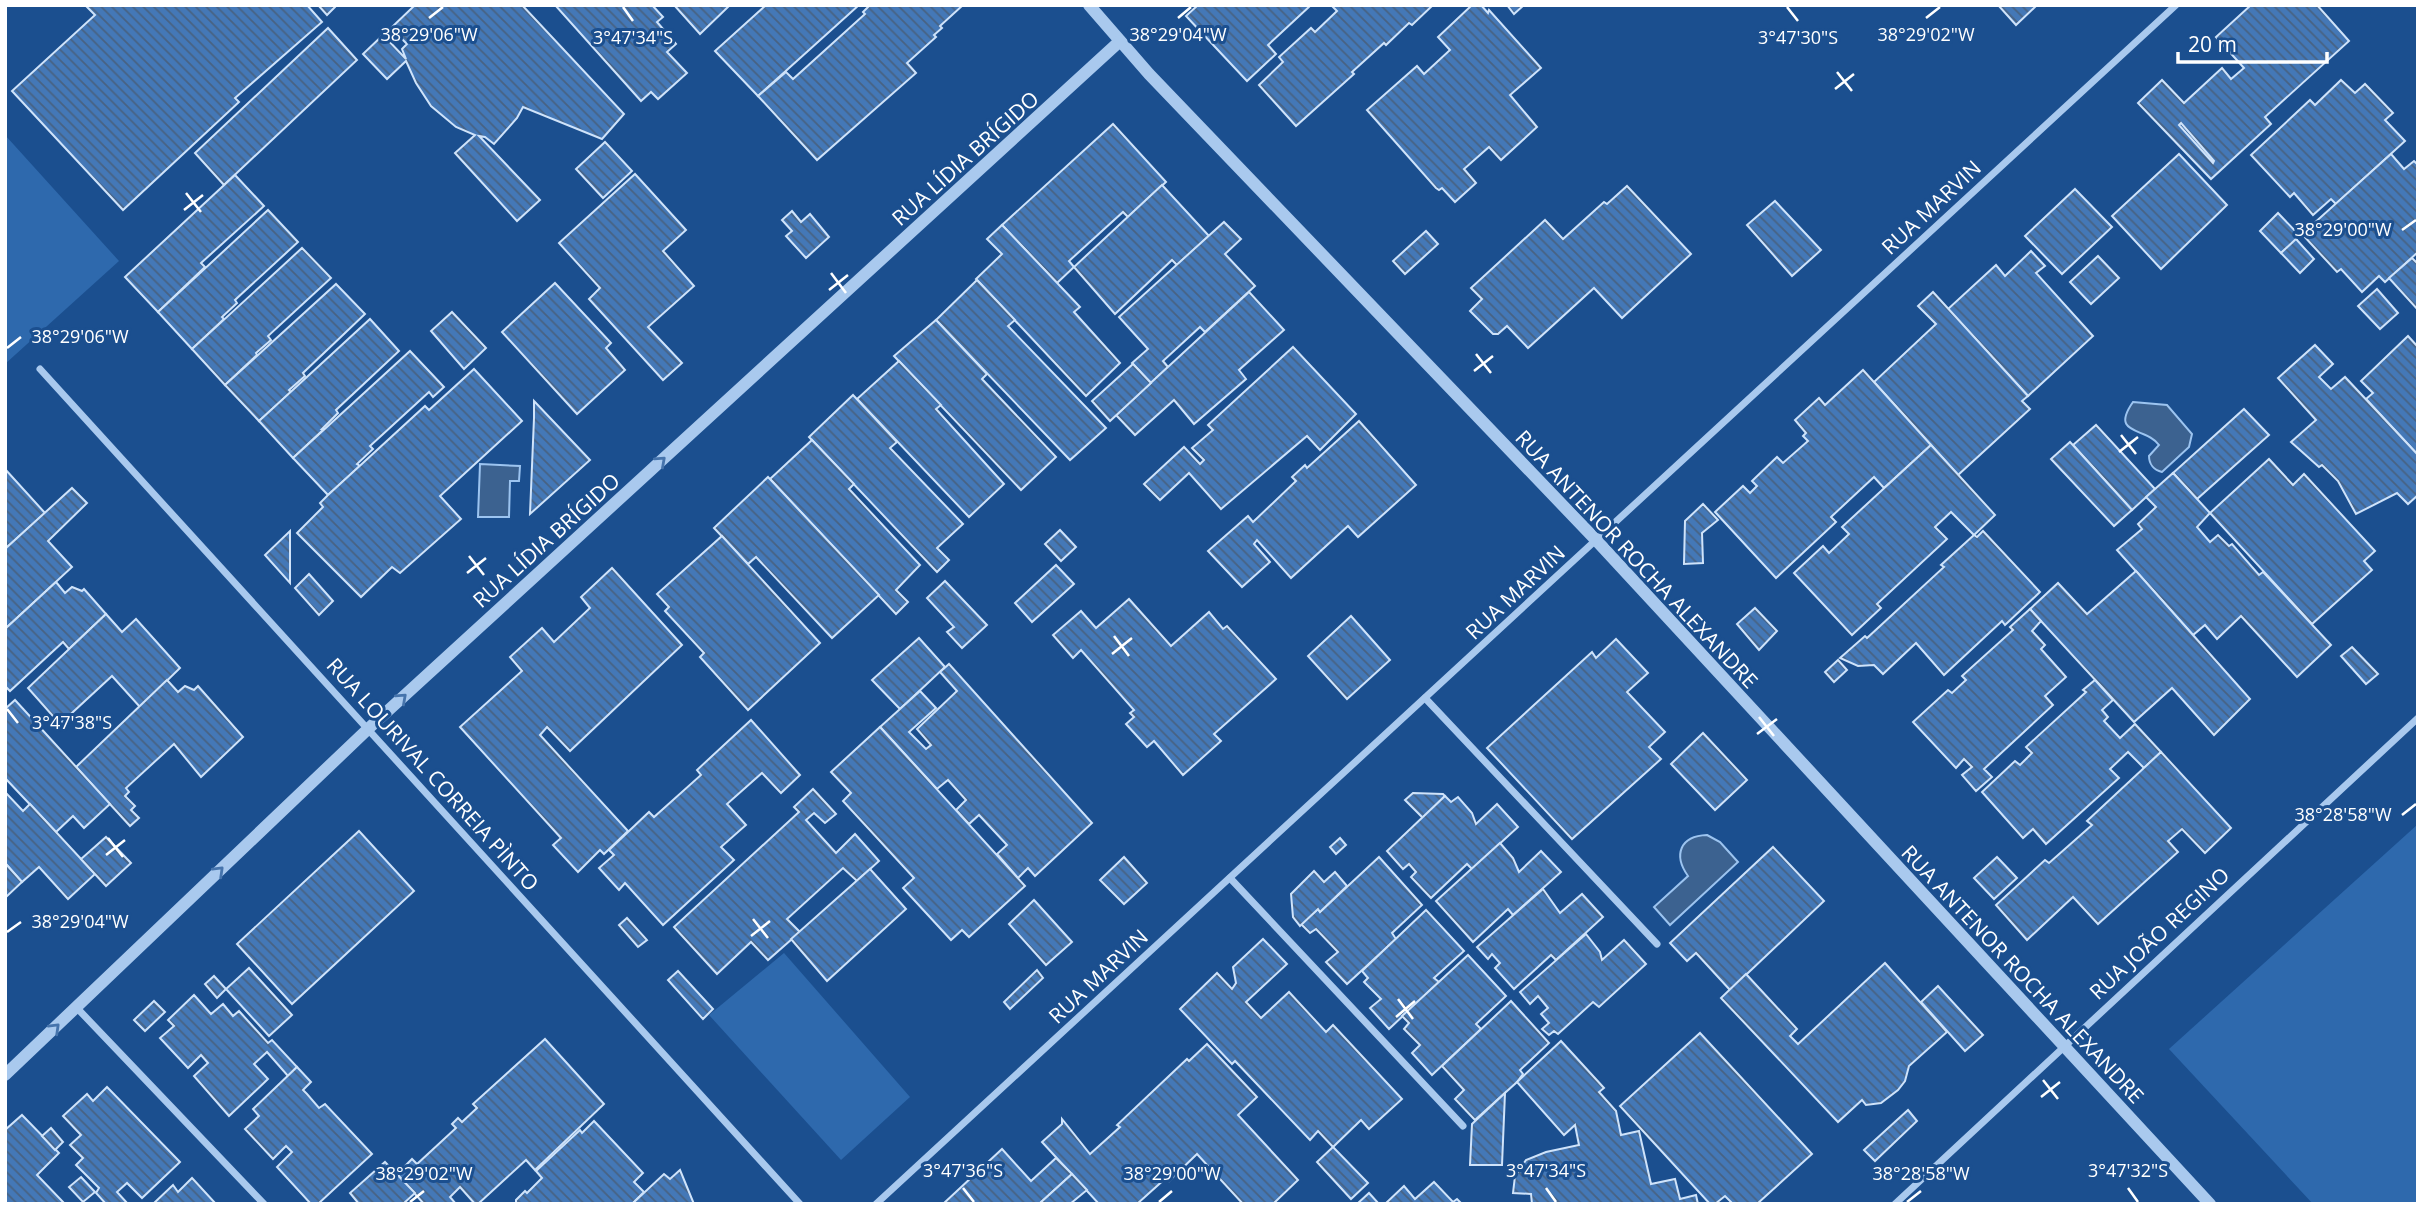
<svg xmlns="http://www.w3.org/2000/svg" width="2423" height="1209" viewBox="0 0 2423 1209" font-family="'Open Sans',sans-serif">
  <defs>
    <pattern id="building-back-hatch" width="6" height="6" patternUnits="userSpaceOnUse" patternTransform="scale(1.75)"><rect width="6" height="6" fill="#4478b7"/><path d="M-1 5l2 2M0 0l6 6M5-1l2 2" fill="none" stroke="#486282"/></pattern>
  </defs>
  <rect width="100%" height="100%" fill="#1b4f8f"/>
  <g fill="#2e69ad">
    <path d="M5 135 119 261 5 364Z"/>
    <path d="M2417 825 2418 1204H2313L2169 1049Z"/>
    <path d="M784 953 910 1097 841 1160 709 1015Z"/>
  </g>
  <g fill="#3c6290" stroke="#9cc4f0" stroke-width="2">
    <path d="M2133 402 2167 405 2192 434 2189 447 2162 472C2154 470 2149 464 2149 456L2159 445C2147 427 2109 436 2133 402Z"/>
    <path d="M480 464 520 466 519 481H510L509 517H478Z"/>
    <path d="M1707 835 1720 842 1738 862 1670 925 1654 907 1688 876C1673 855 1680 836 1707 835Z"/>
  </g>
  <g fill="url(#building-back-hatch)" stroke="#cfe3fa" stroke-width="2" fill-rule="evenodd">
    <path d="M85 5H307L322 22 235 98 239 102 123 210 12 91 95 15Z"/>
    <path d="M318 5H334L335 7 327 15Z"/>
    <path d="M415 5H522L624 114 602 139 523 107 517 118 494 144 485 137 479 136 540 200 517 221 455 153 475 135 456 127 431 106 416 83 406 61 387 79 363 54 383 35 406 59 402 49 407 44 391 28Z"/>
    <path d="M555 5H652L663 17 657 22 676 44 667 52 687 73 658 99 651 92 641 101Z"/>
    <path d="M674 5H730L700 34Z"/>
    <path d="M766 5H859L758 96 715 51Z"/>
    <path d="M870 5H963L940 26 942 28 934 35 936 37 907 63 916 73 817 160 758 96 786 72 793 79 865 14 863 12Z"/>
    <path d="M1198 5 1231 6 1311 5 1268 45 1276 54 1247 81 1186 16Z"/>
    <path d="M1335 5H1433L1412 25 1409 23 1386 45 1384 43 1352 72 1354 74 1296 126 1259 85 1283 62 1279 57 1311 28 1315 32 1337 11 1333 7Z"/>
    <path d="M1472 5H1481L1488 13 1489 10 1541 68 1510 95 1537 127 1501 160 1489 147 1464 169 1476 183 1455 202 1442 188 1439 190 1436 188 1367 110 1417 66 1424 74 1450 50 1438 37Z"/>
    <path d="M1507 5H1524L1514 14Z"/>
    <path d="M1998 5H2037L2016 25Z"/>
    <path d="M2251 5H2317L2349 41 2265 117 2271 124 2211 179 2138 103 2162 80 2184 103 2222 68 2231 79 2244 68 2216 37ZM2181 123 2214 161 2213 163 2179 125Z"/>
    <path d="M328 28 357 60 224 185 195 153Z"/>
    <path d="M2341 80 2355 93 2365 84 2393 113 2385 120 2405 141 2336 204 2331 199 2313 215 2294 193 2290 197 2251 155 2310 100 2315 105Z"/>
    <path d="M1113 124 1166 182 1128 217 1123 212 1069 261 1074 267 1057 283 1002 225Z"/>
    <path d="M605 142 632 171 603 198 576 169Z"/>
    <path d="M2179 154 2227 205 2161 269 2112 216Z"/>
    <path d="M2391 154 2404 169 2414 161 2418 165V252L2385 282 2379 276 2362 292 2341 269 2337 272 2302 234Z"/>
    <path d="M635 174 686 230 663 251 694 286 648 327 682 363 663 380 589 299 600 288 559 243Z"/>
    <path d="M235 175 264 206 201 263 205 267 158 312 125 277Z"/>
    <path d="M1162 185 1209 236 1177 265 1172 260 1115 314 1074 267Z"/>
    <path d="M1627 186 1691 254 1622 318 1594 288 1528 348 1507 326 1498 334H1493L1470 311 1482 299 1471 288 1545 220 1563 239 1604 202 1607 204Z"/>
    <path d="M2075 189 2112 227 2062 274 2025 236Z"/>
    <path d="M1775 201 1821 250 1792 276 1747 225Z"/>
    <path d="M268 210 298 242 235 300 237 303 222 317 224 319 192 349 158 312Z"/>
    <path d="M792 211 801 222 810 214 829 237 806 258 786 236 792 231 782 220Z"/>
    <path d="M2278 213 2300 236 2281 253 2260 231Z"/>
    <path d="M1224 222 1241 239 1225 254 1255 286 1205 332 1200 327 1163 361 1168 367 1151 383 1132 363 1148 349 1119 317Z"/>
    <path d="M1002 225 1080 307 1074 312 1120 363 1086 396 976 279 1002 254 987 239Z"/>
    <path d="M1426 231 1438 244 1405 274 1393 261Z"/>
    <path d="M2296 239 2314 259 2300 273 2281 253Z"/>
    <path d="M302 248 331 278 268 336 271 340 256 353 257 355 225 385 192 349Z"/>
    <path d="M2031 251 2045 266 2036 273 2093 336 2028 396 1948 309 1996 265 2005 276Z"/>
    <path d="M2098 256 2119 278 2091 304 2070 282Z"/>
    <path d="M2412 258 2418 264V310L2389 278Z"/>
    <path d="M977 280 1015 320 1008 326 1106 428 1070 460 936 320Z"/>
    <path d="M555 283 611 343 606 348 625 370 577 414 502 332Z"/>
    <path d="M336 284 365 314 303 373 305 376 289 390 291 392 259 421 225 385Z"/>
    <path d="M2377 289 2398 313 2380 329 2358 306Z"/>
    <path d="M1249 292 1284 330 1239 370 1246 379 1194 424 1174 400 1135 435 1116 415Z"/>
    <path d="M1933 292 2028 396 2022 401 2030 409 1958 475 1874 382 1936 324 1918 306Z"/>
    <path d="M452 312 486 348 464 369 431 331Z"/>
    <path d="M370 319 399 351 336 410 338 413 322 429H324L293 458 259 421Z"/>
    <path d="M936 320 987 374 982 379 1056 457 1021 490 894 356Z"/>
    <path d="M2408 336 2418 347V455L2366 399 2373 393 2361 381Z"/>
    <path d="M2315 345 2333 364 2319 377 2331 389 2345 377 2418 455V495L2408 504 2397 493 2356 514 2338 481 2322 465 2319 467 2291 442 2316 420 2278 378Z"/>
    <path d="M1293 347 1356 414 1320 450 1307 436 1221 509 1189 473 1160 500 1144 484 1184 447 1200 464 1204 460 1192 448 1213 430 1208 425Z"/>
    <path d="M410 351 444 387 433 397 429 392 370 446 373 449 357 464 360 466 328 495 293 458Z"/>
    <path d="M899 361 941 405 936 409 1004 484 969 517 857 399Z"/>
    <path d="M1133 364 1151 383 1110 421 1092 401Z"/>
    <path d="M474 369 522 421 440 496 461 519 400 573 392 567 361 597 297 533 323 507 320 503 328 495 425 406 429 410Z"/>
    <path d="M1863 370 1931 445 1884 488 1874 477 1831 517 1836 522 1776 578 1715 512 1743 486 1750 493 1757 486 1752 481 1777 457 1783 463 1808 441 1803 436 1806 433 1795 420 1819 398 1825 405Z"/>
    <path d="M853 395 897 442 890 448 963 524 937 548 949 560 937 572 809 437Z"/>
    <path d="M534 401 590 460 530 514 534 418Z"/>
    <path d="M2244 409 2269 435 2197 499 2173 473Z"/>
    <path d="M1359 421 1416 485 1358 537 1348 526 1291 578 1257 540 1254 544 1270 562 1242 587 1208 551 1248 516 1253 522 1296 481 1292 477 1305 465 1307 468Z"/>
    <path d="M2096 425 2155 489 2132 510 2073 445Z"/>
    <path d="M812 440 854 484 849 489 920 565 896 590 908 602 896 614 770 479Z"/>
    <path d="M2070 442 2132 510 2114 526 2051 459Z"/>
    <path d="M1931 445 1995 515 1974 535 1951 512 1935 527 1947 539 1877 604 1881 608 1852 635 1794 573 1823 546 1829 553 1849 534 1842 527Z"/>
    <path d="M2269 459 2293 485 2304 474 2375 551 2364 561 2372 570 2312 624 2210 513Z"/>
    <path d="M5 469 45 513 5 549Z"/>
    <path d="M2173 473 2210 513 2197 527 2210 542 2218 535 2229 546 2232 544 2259 575 2263 572 2331 645 2297 677 2241 616 2217 639 2205 625 2193 635 2117 550 2142 529 2138 524 2156 507 2146 497Z"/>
    <path d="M768 477 879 595 832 638 756 557 748 564 714 528Z"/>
    <path d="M72 488 87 503 48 541 72 567 5 629V549Z"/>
    <path d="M1703 504 1718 520 1702 533 1703 563 1684 564 1685 521Z"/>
    <path d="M1060 530 1076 547 1061 561 1045 544Z"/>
    <path d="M290 531V583L265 555Z"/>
    <path d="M1983 531 2040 592 2005 625 2002 621 1944 675 1916 643 1883 674 1874 665 1858 666 1840 658 1865 636 1867 638 1944 567 1941 565 1974 535 1977 537Z"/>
    <path d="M722 536 820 643 748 710 700 657 704 653 665 611 669 607 657 594Z"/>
    <path d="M1056 565 1074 584 1032 622 1015 603Z"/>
    <path d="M612 568 682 645 570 751 547 727 540 735 628 831 604 854 600 850 578 872 553 845 561 838 460 727 522 671 510 657 542 628 554 642 590 608 581 597Z"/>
    <path d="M2136 571 2250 699 2214 735 2172 688 2134 722 2030 609 2058 583 2087 614Z"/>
    <path d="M309 574 333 601 319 615 295 588Z"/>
    <path d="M945 581 987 625 962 648 947 632 954 627 927 598Z"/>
    <path d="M56 582 65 593 72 587 82 591 84 589 106 614 69 649 63 642 10 691 5 686V629Z"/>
    <path d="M1129 599 1171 646 1209 612 1223 629 1227 626 1276 679 1214 734 1221 741 1183 775 1154 741 1147 747 1126 724 1134 717 1130 713 1134 710 1081 650 1073 658 1053 635 1081 611 1096 628Z"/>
    <path d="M1755 608 1777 631 1759 650 1737 624Z"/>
    <path d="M2030 609 2041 621 2032 631 2045 645 2041 649 2066 677 2045 696 2053 705 1984 769 1992 777 1976 791 1962 775 1972 767 1964 759 1956 768 1913 722 1948 690 1952 693 1966 680 1962 676 2013 630 2010 627Z"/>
    <path d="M106 614 122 632 136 619 180 668 140 707 112 676 60 724 28 688Z"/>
    <path d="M1351 616 1390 660 1347 699 1308 656Z"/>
    <path d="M919 638 945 667 900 709 872 680Z"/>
    <path d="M1616 639 1648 673 1627 692 1665 732 1649 747 1661 759 1572 839 1487 748 1592 652 1596 658Z"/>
    <path d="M2352 647 2378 674 2366 684 2341 656Z"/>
    <path d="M1838 660 1847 670 1834 682 1825 672Z"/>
    <path d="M949 664 1092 823 1035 876 1028 868 1018 878 997 854 1007 845 979 815 969 824 956 810 966 800 948 780 937 789 880 727 920 691 936 708 909 732 926 749 931 745 917 729 957 691 940 672Z"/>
    <path d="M167 680 178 692 185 686 194 690 198 686 243 737 201 777 174 744 126 788 129 792 125 796 135 806 131 810 139 818 130 826 76 767Z"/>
    <path d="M2095 680 2113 700 2102 710 2108 717 2104 721 2120 738 2135 724 2161 752 2144 768 2128 752 2110 769 2119 778 2046 844 2033 829 2023 838 1982 792 2015 761 2020 765 2032 753 2026 747 2086 692 2083 690Z"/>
    <path d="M15 700 110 804 84 828 73 816 56 832 5 778V709Z"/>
    <path d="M751 720 800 775 781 793 762 773 727 804 746 825 721 847 734 860 663 925 625 883 619 890 599 868 614 855 609 850 649 812 654 817 701 775 697 770Z"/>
    <path d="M880 727 1025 886 969 937 962 930 951 940 903 888 914 878 843 801 851 793 831 772Z"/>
    <path d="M1703 733 1747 780 1715 810 1671 764Z"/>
    <path d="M2161 752 2231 828 2205 853 2182 829 2168 841 2178 852 2098 924 2073 897 2027 940 1996 905 2045 860 2049 863 2092 825 2087 821Z"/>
    <path d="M813 789 836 814 825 823 814 813 806 820 836 853 855 834 879 861 857 881 843 868 787 919 800 932 768 960 751 942 717 974 674 927 799 812 794 807Z"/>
    <path d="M5 792 23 811 30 804 95 874 68 899 39 867 22 882 5 863Z"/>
    <path d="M1413 793 1443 794 1445 796 1423 818 1405 800Z"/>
    <path d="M1445 796 1451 802 1458 797 1472 813 1476 824 1497 804 1518 827 1472 869 1467 864 1431 898 1411 877 1416 872 1409 864 1403 869 1387 851Z"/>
    <path d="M359 831 414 891 292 1004 237 944Z"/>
    <path d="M106 837 131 863 106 886 81 859Z"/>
    <path d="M1340 838 1346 845 1336 854 1330 847Z"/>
    <path d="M1500 843 1513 858 1519 872 1541 851 1561 872 1513 915 1508 909 1473 942 1436 901Z"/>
    <path d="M1773 847 1824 901 1730 990 1696 953 1687 961 1670 943Z"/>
    <path d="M1124 857 1147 883 1124 904 1100 880Z"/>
    <path d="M1379 857 1422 905 1392 933 1396 939 1347 984 1326 962 1338 952 1316 929 1310 933 1301 924 1318 909 1320 912Z"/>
    <path d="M1997 857 2017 878 1994 899 1974 878Z"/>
    <path d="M5 863 22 882 5 898Z"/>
    <path d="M870 869 906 909 827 981 791 939Z"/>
    <path d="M1314 871 1324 882 1335 872 1347 886 1320 912 1318 909 1300 926 1293 917 1291 894Z"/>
    <path d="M1543 889 1560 913 1582 894 1603 917 1556 960 1551 955 1514 989 1495 968 1500 963 1492 954 1488 959 1477 947Z"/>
    <path d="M1034 900 1072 942 1046 965 1009 924Z"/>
    <path d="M1426 910 1464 951 1434 978 1439 982 1389 1029 1370 1008 1381 999 1364 982 1368 978 1362 971Z"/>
    <path d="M627 918 647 940 638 947 619 925Z"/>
    <path d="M1586 934 1600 952 1602 960 1624 940 1646 964 1599 1007 1593 1002 1558 1034 1554 1031 1549 1035 1542 1029 1549 1023 1541 1014 1548 1008 1538 996 1530 1004 1520 992Z"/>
    <path d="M1263 939 1287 964 1246 1002 1261 1018 1289 992 1326 1032 1333 1025 1402 1099 1369 1129 1361 1120 1333 1147 1318 1131 1310 1140 1235 1061 1232 1064 1180 1009 1217 973 1232 989 1236 983 1233 967Z"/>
    <path d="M1468 955 1506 996 1476 1024 1481 1029 1432 1075 1412 1053 1420 1045 1404 1029 1409 1023 1402 1016Z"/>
    <path d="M1885 963 1947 1032 1909 1066 1905 1081 1898 1090 1881 1103 1866 1105 1862 1100 1838 1122 1721 998 1746 974 1797 1029 1790 1036 1798 1044Z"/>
    <path d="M249 968 292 1015 269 1036 226 989Z"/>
    <path d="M1037 970 1043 978 1010 1009 1004 1002Z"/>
    <path d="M678 971 713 1009 703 1019 668 980Z"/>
    <path d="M214 976 226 989 217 998 205 984Z"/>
    <path d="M1938 986 1983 1035 1965 1051 1921 1002Z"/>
    <path d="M194 995 211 1014 223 1004 233 1016 239 1011 268 1043 272 1040 297 1067 288 1076 267 1052 254 1064 268 1079 229 1116 194 1076 208 1063 201 1055 188 1068 160 1038 174 1026 168 1020Z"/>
    <path d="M154 1001 165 1012 145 1031 134 1020Z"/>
    <path d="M1511 1001 1549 1043 1520 1070 1523 1074 1517 1082 1475 1120 1455 1099 1464 1090 1442 1066Z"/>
    <path d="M1700 1033 1812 1154 1757 1204H1733L1725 1196 1715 1204H1710L1620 1106Z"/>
    <path d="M545 1039 604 1104 535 1170 526 1160 478 1204H475L460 1187 450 1197 456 1204H424L397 1174 412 1159 417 1164 456 1128 452 1124 458 1118 462 1122 477 1108 473 1104Z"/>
    <path d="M1561 1041 1604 1088 1599 1092 1616 1111 1621 1135 1639 1131 1651 1184 1675 1179 1680 1199 1696 1195 1698 1204H1532L1531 1194 1513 1193 1515 1176 1526 1160 1546 1152 1579 1145 1575 1125 1564 1135 1517 1082Z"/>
    <path d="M1207 1044 1257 1097 1238 1115 1298 1180 1273 1204H1243L1197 1154 1169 1181 1166 1178 1137 1204H1099L1042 1142 1062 1124V1119L1090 1154 1120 1127 1117 1125 1187 1059 1189 1061Z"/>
    <path d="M297 1067 311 1082 303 1090 307 1094 319 1108 325 1104 372 1154 318 1204H311L277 1167 292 1152 286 1146 273 1159 245 1129 259 1116 253 1109Z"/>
    <path d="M107 1087 180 1162 142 1198 127 1183 117 1192 128 1204H106L96 1193 99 1188 76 1165 83 1158 70 1145 81 1135 63 1116 87 1094 93 1101Z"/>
    <path d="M1505 1093 1502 1165H1470L1472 1124Z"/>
    <path d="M1908 1110 1917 1121 1875 1161 1864 1150Z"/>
    <path d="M22 1115 59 1153 37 1175 65 1204H5V1130Z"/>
    <path d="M594 1121 643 1173 634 1182 644 1192 632 1204H516V1200L525 1191 527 1193 542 1178 536 1171 580 1130 582 1133Z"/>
    <path d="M51 1128 63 1142 55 1150 42 1136Z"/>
    <path d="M1333 1147 1368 1183 1351 1199 1317 1162Z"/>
    <path d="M1002 1149 1031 1181 1056 1158 1072 1174 1039 1204H943Z"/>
    <path d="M385 1162 415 1193 403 1204H359L350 1193Z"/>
    <path d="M680 1170 694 1204H632L664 1174 670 1179Z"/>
    <path d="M1072 1174 1087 1190 1070 1204H1039Z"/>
    <path d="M81 1177 95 1192 83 1202 69 1187Z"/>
    <path d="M192 1178 216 1204H153L173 1185 178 1192Z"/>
    <path d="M1434 1182 1453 1202 1457 1199 1462 1204H1385L1404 1186 1415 1199Z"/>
    <path d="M1369 1193 1379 1204H1357Z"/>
  </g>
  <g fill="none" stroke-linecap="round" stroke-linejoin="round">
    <g stroke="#a9c9ee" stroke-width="7">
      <path d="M40 369 800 1204"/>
      <path d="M1425 698 1657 944"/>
      <path d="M1230 878 1463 1126"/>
      <path d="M76 1007 264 1204"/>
      <path d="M876 1204 2176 5"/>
      <path d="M1895 1204 2418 718"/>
    </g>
    <g stroke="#a9c9ee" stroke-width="12">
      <path d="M1089 5 1149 74 1596 540 2210 1204"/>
      <path d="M5 1075 369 728 1120 41"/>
    </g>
  </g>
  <defs><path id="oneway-chevron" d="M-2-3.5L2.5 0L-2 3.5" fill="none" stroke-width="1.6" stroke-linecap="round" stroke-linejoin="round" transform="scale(1.75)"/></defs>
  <g stroke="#4674ac">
    <use href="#oneway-chevron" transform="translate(661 461) rotate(-42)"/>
    <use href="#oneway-chevron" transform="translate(402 698) rotate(-42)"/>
    <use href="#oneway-chevron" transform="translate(219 871) rotate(-44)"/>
    <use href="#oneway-chevron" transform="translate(55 1028) rotate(-44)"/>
  </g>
  <path fill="none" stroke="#fff" stroke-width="2.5" d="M623 7 633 21M1787 7 1798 21M429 18 443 7M1178 18 1191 7M1926 18 1940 7M1837 72 1852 91M1835 89 1854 74M186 193 201 212M184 210 203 195M2402 230 2416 220M831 273 846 293M829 290 848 275M7 348 21 337M1476 354 1491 373M1474 371 1493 356M2121 435 2136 454M2119 452 2138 437M469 556 484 575M467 573 486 558M1114 636 1129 656M1112 654 1132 638M7 709 18 723M1759 717 1774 736M1757 734 1777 719M2402 815 2416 804M108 838 123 857M106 855 125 840M753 919 768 938M7 932 21 922M751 936 770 921M1398 999 1413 1019M1396 1017 1415 1001M2043 1080 2058 1099M2041 1097 2060 1082M963 1188 974 1202M1546 1188 1556 1202M2128 1188 2138 1202M410 1202 424 1191M1159 1202 1172 1191M1907 1202 1921 1191"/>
  <g text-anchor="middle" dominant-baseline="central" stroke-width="6" stroke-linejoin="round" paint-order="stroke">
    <g font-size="21" fill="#fff" stroke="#1b4f8f">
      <text transform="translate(965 158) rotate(-42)">RUA LÍDIA BRÍGIDO</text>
      <text transform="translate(1931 207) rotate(-43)">RUA MARVIN</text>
      <text transform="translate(546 540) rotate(-42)">RUA LÍDIA BRÍGIDO</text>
      <text transform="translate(1637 559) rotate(47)">RUA ANTENOR ROCHA ALEXANDRE</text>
      <text transform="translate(1515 592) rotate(-43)">RUA MARVIN</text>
      <text transform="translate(433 774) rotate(48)">RUA LOURIVAL CORREIA PÌNTO</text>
      <text transform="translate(2159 933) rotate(-43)">RUA JOÃO REGINO</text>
      <text transform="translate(2023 974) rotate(47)">RUA ANTENOR ROCHA ALEXANDRE</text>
      <text transform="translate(1098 976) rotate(-43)">RUA MARVIN</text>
    </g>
  </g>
  <g font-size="18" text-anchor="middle" fill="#fff" stroke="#1b4f8f" stroke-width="6" stroke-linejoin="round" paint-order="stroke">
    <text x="429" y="41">38°29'06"W</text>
    <text x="1178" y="41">38°29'04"W</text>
    <text x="1926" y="41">38°29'02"W</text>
    <text x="1798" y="44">3°47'30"S</text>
    <text x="633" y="44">3°47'34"S</text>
    <text x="2343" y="236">38°29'00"W</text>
    <text x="80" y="343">38°29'06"W</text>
    <text x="72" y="729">3°47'38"S</text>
    <text x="2343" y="821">38°28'58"W</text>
    <text x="80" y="928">38°29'04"W</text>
    <text x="963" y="1177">3°47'36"S</text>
    <text x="1546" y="1177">3°47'34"S</text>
    <text x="2128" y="1177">3°47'32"S</text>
    <text x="424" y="1180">38°29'02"W</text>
    <text x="1172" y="1180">38°29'00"W</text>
    <text x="1921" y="1180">38°28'58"W</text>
  </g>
  <rect width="2423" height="1209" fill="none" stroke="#ffffff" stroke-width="14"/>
  <path d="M2178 52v10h149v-10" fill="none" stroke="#ffffff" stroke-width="3.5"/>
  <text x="2188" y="52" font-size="21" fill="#ffffff" stroke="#1b4f8f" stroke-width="5" paint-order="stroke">20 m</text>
</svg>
